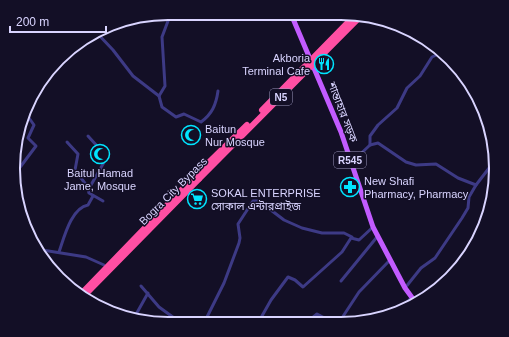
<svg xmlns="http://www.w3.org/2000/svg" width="509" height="337" viewBox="0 0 509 337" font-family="Helvetica,'Noto Sans Bengali',sans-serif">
  <rect width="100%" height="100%" fill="#130f26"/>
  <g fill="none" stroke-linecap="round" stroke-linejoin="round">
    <g stroke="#3d3a85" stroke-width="3">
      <path d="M96 32 113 50 133 76 159 96 162 107 176 117 184 114 201 122C212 114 216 105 218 91"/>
      <path d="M40 83 69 56V52L72 48"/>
      <path d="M159 96 165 86 162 37 171 13"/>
      <path d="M67 142 78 154 75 170 87 186 89 193 103 201"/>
      <path d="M370 145V136L378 125 397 108 407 88 420 76 432 57 443 52"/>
      <path d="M351 163 370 145 378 143 406 162 416 165 436 164 458 178 476 185 496 159"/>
      <path d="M15 174 36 146 28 138 34 125 24 111"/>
      <path d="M87 186 91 185 107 157 88 136"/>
      <path d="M36 249 86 257 104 265"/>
      <path d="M59 252C64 238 71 208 88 205L93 196"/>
      <path d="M341 281 377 237"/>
      <path d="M141 286 159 307 181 323"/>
      <path d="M405 288 421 268 435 258 462 218 468 208 469 197 476 185"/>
      <path d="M400 310 411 298"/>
      <path d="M134 318 148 293"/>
      <path d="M204 323 224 283 239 243 240 238 238 224 253 201H259L284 220 302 228 322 233H344L352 237"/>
      <path d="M258 323 271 300 288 277 295 280 303 287 342 252 351 238 359 240 373 227"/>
      <path d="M306 323 317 314 336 324"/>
      <path d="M338 324 359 292 390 260"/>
    </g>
    <path stroke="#c25bff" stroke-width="5" d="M291 14 341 132 373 227 405 288 416 303"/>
    <g stroke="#ff4fa3" stroke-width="6">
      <path d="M80 295 195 176"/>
      <path d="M83 297 199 179"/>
    </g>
    <g stroke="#ff4fa3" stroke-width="6">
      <path d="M262 110 356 14"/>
      <path d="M195 176 247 125"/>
      <path d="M199 179 362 15"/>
    </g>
  </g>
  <defs>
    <g id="restaurant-ring" transform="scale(1)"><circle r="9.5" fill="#130f26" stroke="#00e5ff" stroke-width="1.5"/><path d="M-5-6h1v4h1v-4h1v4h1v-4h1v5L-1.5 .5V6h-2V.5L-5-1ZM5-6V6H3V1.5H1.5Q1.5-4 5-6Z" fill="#00e5ff"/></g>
    <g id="mosque-ring" transform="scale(1)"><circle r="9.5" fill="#130f26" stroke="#00e5ff" stroke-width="1.5"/><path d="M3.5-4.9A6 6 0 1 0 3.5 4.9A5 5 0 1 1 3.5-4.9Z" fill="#00e5ff"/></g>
    <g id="pharmacy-ring" transform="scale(1)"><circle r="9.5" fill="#130f26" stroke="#00e5ff" stroke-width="1.5"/><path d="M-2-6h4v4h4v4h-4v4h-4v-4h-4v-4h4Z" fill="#00e5ff"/></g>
    <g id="supermarket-ring" transform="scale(1)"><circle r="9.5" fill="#130f26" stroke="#00e5ff" stroke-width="1.5"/><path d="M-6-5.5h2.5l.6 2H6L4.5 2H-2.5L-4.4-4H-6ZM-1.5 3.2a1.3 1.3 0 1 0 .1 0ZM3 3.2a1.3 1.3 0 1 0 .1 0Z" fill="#00e5ff"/></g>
  </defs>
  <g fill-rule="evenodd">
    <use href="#restaurant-ring" x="324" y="64"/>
    <use href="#mosque-ring" x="191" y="135"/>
    <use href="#mosque-ring" x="100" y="154"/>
    <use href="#pharmacy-ring" x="350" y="187"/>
    <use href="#supermarket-ring" x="197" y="199"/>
  </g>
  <g text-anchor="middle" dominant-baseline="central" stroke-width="3" stroke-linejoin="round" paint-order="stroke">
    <g fill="#130f26" stroke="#9e99be" stroke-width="1">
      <rect x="270" y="89" width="22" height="16" rx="3"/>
      <rect x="334" y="152" width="32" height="16" rx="3"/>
    </g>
    <g font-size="10" font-weight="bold" fill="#d9d4ff">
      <text x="281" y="97">N5</text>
      <text x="350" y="160">R545</text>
    </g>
    <g font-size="11" fill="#d9d4ff" stroke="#130f26" text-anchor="start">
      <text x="310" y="58" text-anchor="end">Akboria<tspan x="310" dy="13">Terminal Cafe</tspan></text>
      <text x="205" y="129">Baitun<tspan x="205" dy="13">Nur Mosque</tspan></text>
      <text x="100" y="173" text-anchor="middle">Baitul Hamad<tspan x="100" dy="13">Jame, Mosque</tspan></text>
      <text x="364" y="181">New Shafi<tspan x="364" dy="13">Pharmacy, Pharmacy</tspan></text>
      <text x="211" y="193">SOKAL ENTERPRISE<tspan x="211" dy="13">সোকাল এন্টারপ্রাইজ</tspan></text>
    </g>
    <g font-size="11" fill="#d9d4ff" stroke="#130f26">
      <text transform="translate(343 112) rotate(69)">শান্তাহার সড়ক</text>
      <text transform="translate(173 191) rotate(-45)">Bogra City Bypass</text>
    </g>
  </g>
  <path d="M0 0H509V337H0ZM168 20H341A148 148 0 0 1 489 168V169A148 148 0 0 1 341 317H168A148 148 0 0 1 20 169V168A148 148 0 0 1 168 20Z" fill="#130f26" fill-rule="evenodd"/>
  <path fill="none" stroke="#d9d4ff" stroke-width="2" d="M168 20H341A148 148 0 0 1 489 168V169A148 148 0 0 1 341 317H168A148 148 0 0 1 20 169V168A148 148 0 0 1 168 20Z"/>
  <path d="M10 26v6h96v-6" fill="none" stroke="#d9d4ff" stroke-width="2"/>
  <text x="16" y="26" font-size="12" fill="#d9d4ff" stroke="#130f26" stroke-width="3" paint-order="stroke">200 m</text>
</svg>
